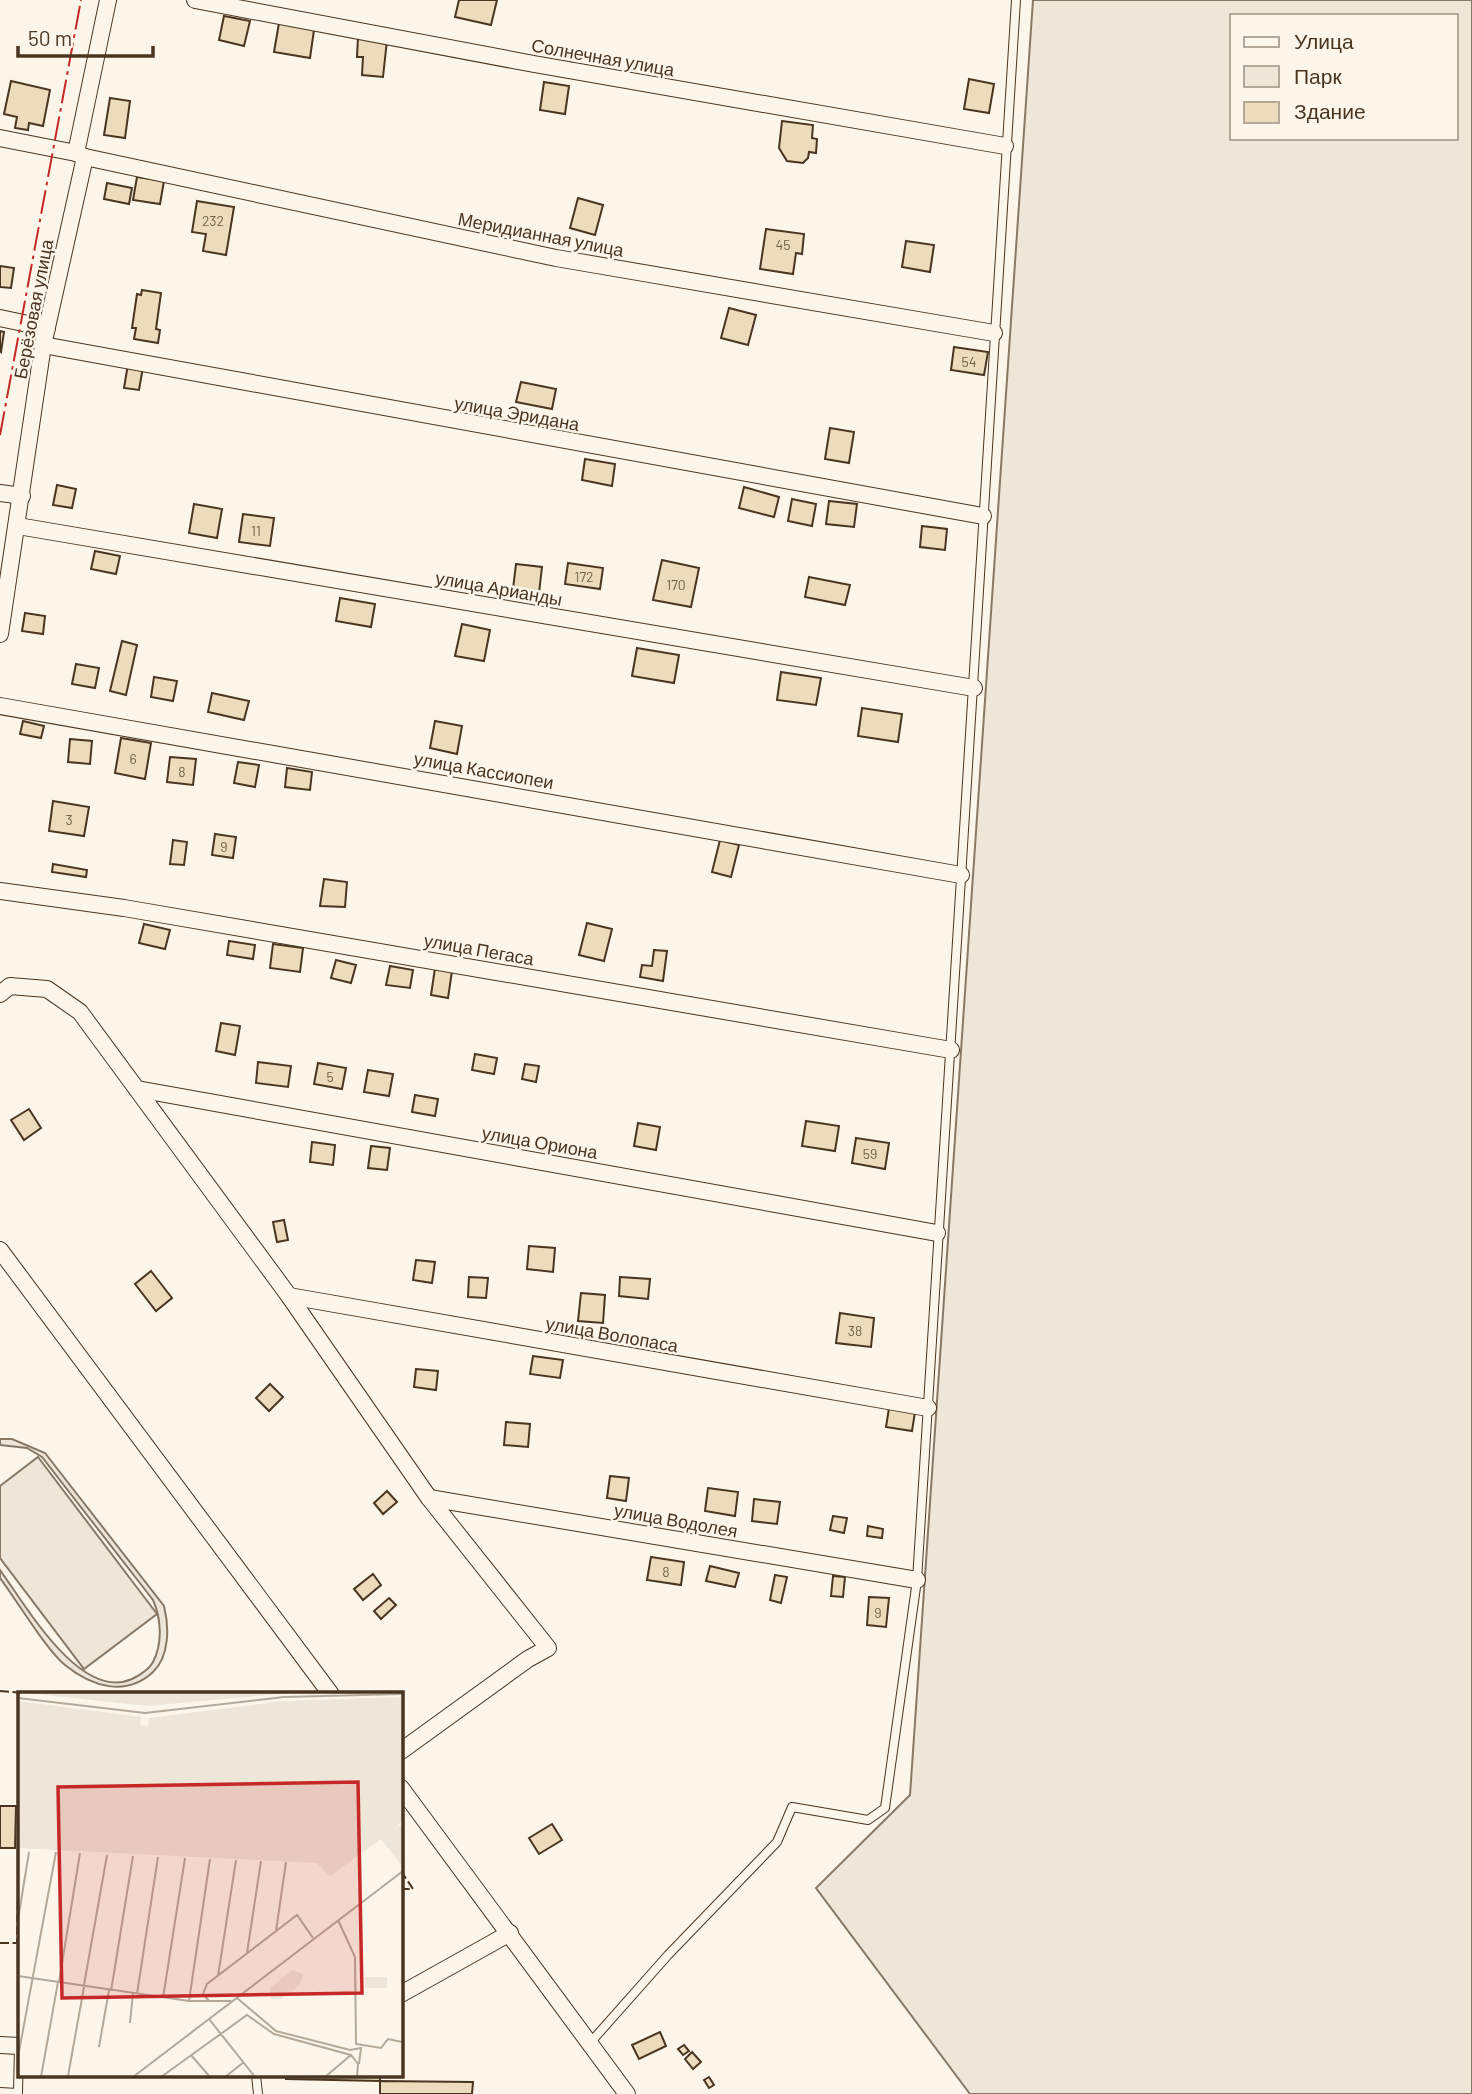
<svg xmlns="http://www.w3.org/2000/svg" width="1472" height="2094" viewBox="0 0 1472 2094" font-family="Barlow,sans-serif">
  <rect width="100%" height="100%" fill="#fbf6e9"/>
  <g fill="#ede6d9" stroke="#887966" stroke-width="2" fill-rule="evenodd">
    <path d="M1033 0H1472V2094H970L816 1888 910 1795ZM1232 16H1456V138H1232Z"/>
    <path d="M0 1439H12L45 1453 164 1606C169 1626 170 1656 153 1672 126 1697 92 1687 65 1665 47 1651 16 1599 0 1578V1570C25 1604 80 1702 132 1679 140 1675 149 1670 153 1662 163 1643 161 1618 153 1600L42 1457 27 1448 0 1445Z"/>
    <path d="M38 1457 157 1614 84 1669 0 1558V1486Z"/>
  </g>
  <g fill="#ecdcbc" stroke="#4a3520" stroke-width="2">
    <path d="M459 0H497L491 25 455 17Z"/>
    <path d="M224 16 250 21 244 46 219 40Z"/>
    <path d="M279 23 314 30 310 58 274 52Z"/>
    <path d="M358 37 387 40 383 77 362 75 363 57H357Z"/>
    <path d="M969 79 994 84 989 113 964 109Z"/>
    <path d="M11 81 50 90 43 126 29 123 28 130 15 128 17 117 4 114Z"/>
    <path d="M544 82 569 86 565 114 540 110Z"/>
    <path d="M110 98 130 101 125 138 104 135Z"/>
    <path d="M782 121 813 125 812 138 817 139 816 153 809 152 808 158 803 163 787 161 779 148Z"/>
    <path d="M137 177 164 181 160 204 133 200Z"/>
    <path d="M107 183 132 188 129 204 104 199Z"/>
    <path d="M578 198 603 205 595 235 570 228Z"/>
    <path d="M197 201 234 207 226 255 203 251 206 234 192 232Z"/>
    <path d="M766 229 804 234 802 254 796 253 793 274 760 269Z"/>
    <path d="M906 241 934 245 930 272 902 267Z"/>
    <path d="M0 266 14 268 11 288 0 287Z"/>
    <path d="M142 290 161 293 156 329 160 330 158 343 134 339 136 328H132L137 294 141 295Z"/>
    <path d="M729 308 756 315 748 345 721 338Z"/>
    <path d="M0 331 4 332 1 352 0 351Z"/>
    <path d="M954 347 988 352 984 375 951 370Z"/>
    <path d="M128 364 143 367 139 390 124 388Z"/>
    <path d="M521 382 556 389 552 409 516 402Z"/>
    <path d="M830 428 854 432 849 463 825 459Z"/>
    <path d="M585 459 615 464 612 486 582 480Z"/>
    <path d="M57 485 76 489 72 508 53 505Z"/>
    <path d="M744 487 779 497 774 517 739 508Z"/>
    <path d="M792 499 816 504 812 526 788 521Z"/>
    <path d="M829 501 857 504 854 527 826 524Z"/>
    <path d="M194 504 222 509 217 538 189 533Z"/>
    <path d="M243 514 274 518 270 546 239 542Z"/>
    <path d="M922 526 947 529 945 550 920 547Z"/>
    <path d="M95 551 120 556 116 574 91 569Z"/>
    <path d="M662 560 699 568 691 607 653 600Z"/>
    <path d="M568 563 603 568 600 589 565 584Z"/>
    <path d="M516 564 542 567 539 593 513 589Z"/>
    <path d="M809 577 850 585 845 605 805 597Z"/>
    <path d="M340 598 375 604 371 627 336 621Z"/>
    <path d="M25 613 45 616 43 634 22 631Z"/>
    <path d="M462 624 490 630 484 661 455 656Z"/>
    <path d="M122 641 137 645 126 695 110 691Z"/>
    <path d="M637 648 679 655 674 683 632 676Z"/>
    <path d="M76 664 99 668 95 688 72 684Z"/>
    <path d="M781 672 821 678 816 705 777 700Z"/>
    <path d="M154 677 177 681 173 701 151 697Z"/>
    <path d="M212 693 249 701 244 720 208 712Z"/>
    <path d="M862 708 902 714 898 742 858 736Z"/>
    <path d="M23 721 44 726 41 738 20 734Z"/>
    <path d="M435 721 462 726 457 754 430 748Z"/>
    <path d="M121 738 151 743 145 779 115 773Z"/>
    <path d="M70 739 92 741 90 764 68 762Z"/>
    <path d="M170 757 196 759 193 785 167 782Z"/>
    <path d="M238 762 259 765 255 787 234 783Z"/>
    <path d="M287 768 312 772 310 790 285 787Z"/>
    <path d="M53 801 89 807 84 836 49 831Z"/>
    <path d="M215 834 236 837 233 858 212 855Z"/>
    <path d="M173 840 187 842 184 865 170 864Z"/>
    <path d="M720 840 739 845 731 877 712 872Z"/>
    <path d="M53 864 87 870 86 877 52 872Z"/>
    <path d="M324 879 347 882 345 907 320 906Z"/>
    <path d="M587 923 612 929 604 961 579 955Z"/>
    <path d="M144 924 170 930 165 949 139 943Z"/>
    <path d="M229 941 255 945 253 959 227 955Z"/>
    <path d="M273 944 303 948 300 972 270 968Z"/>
    <path d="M654 950 667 951 663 981 640 977 642 965 652 966Z"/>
    <path d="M336 960 356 965 351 983 331 978Z"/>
    <path d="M390 966 413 970 410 988 386 985Z"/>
    <path d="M435 968 452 971 448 998 431 995Z"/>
    <path d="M221 1023 240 1026 235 1055 216 1051Z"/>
    <path d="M475 1054 497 1058 494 1074 472 1070Z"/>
    <path d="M258 1062 291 1066 288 1087 256 1083Z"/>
    <path d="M318 1063 346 1068 342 1089 314 1084Z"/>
    <path d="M525 1064 539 1066 536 1082 522 1079Z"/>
    <path d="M368 1070 393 1074 389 1096 364 1092Z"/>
    <path d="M415 1095 438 1099 435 1116 412 1112Z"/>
    <path d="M29 1109 41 1128 24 1140 11 1120Z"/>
    <path d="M806 1121 839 1126 835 1151 802 1146Z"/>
    <path d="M638 1123 660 1127 656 1150 634 1146Z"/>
    <path d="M856 1138 889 1143 885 1169 852 1163Z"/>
    <path d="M312 1142 335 1145 333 1165 310 1162Z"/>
    <path d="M371 1146 390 1148 387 1170 368 1168Z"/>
    <path d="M284 1220 288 1240 277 1242 273 1222Z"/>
    <path d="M529 1246 555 1248 553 1272 527 1269Z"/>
    <path d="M416 1260 435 1262 432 1283 413 1280Z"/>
    <path d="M151 1271 172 1298 156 1311 135 1284Z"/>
    <path d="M469 1277 488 1278 486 1298 468 1297Z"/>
    <path d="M620 1277 650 1279 648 1299 619 1296Z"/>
    <path d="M581 1293 605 1295 603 1323 578 1321Z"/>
    <path d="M840 1313 874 1318 871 1347 836 1343Z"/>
    <path d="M533 1356 563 1360 560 1378 530 1374Z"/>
    <path d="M416 1369 438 1371 436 1390 414 1387Z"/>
    <path d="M270 1384 283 1397 269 1411 256 1398Z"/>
    <path d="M889 1408 915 1412 912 1431 886 1427Z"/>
    <path d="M506 1422 530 1424 528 1447 504 1445Z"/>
    <path d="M610 1476 629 1478 626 1501 607 1498Z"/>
    <path d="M708 1488 738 1492 735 1516 705 1511Z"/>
    <path d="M387 1491 397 1502 383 1514 374 1503Z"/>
    <path d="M754 1499 780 1502 777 1524 752 1521Z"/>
    <path d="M833 1516 847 1518 844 1533 830 1530Z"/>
    <path d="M868 1526 883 1529 882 1538 867 1536Z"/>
    <path d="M651 1557 684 1562 681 1585 647 1580Z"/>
    <path d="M710 1566 739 1573 735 1587 706 1581Z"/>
    <path d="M373 1574 381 1585 363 1600 354 1589Z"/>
    <path d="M775 1575 787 1577 781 1603 770 1600Z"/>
    <path d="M833 1576 845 1577 843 1597 831 1596Z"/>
    <path d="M869 1597 889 1598 886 1627 867 1625Z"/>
    <path d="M389 1598 396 1605 381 1619 374 1611Z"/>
    <path d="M0 1806H16L15 1848H0Z"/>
    <path d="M552 1824 562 1840 539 1854 529 1838Z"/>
    <path d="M660 2032 666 2046 639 2059 632 2045Z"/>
    <path d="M684 2045 689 2051 683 2055 678 2049Z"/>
    <path d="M692 2052 701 2062 693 2069 685 2059Z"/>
    <path d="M286 2075H380V2081L286 2079Z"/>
    <path d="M709 2077 714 2085 709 2088 704 2080Z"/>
    <path d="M380 2081 473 2082 472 2094H380Z"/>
  </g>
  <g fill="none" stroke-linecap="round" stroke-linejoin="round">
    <g stroke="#4a3520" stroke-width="10">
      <g id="service">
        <path d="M590 2043 668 1955 777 1842 792 1807 868 1820 885 1808 917 1580 1016 0"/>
        <path d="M256 2075 258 2094"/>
        <path d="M0 2092 18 2093 19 2046"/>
      </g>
    </g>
    <g stroke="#4a3520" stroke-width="18">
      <g id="minor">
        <path d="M195 0 534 64 1005 146"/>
        <path d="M0 138 76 153"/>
        <path d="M85 157 556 258 994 333"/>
        <path d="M0 318 47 328"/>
        <path d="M43 345 983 516"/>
        <path d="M0 493 22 496"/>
        <path d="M18 526 974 688"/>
        <path d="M0 634 43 345 85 157 76 153 108 0"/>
        <path d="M0 706 961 875"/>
        <path d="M0 891 124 908 951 1050"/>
        <path d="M0 994 10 986 47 989 80 1012 289 1296 429 1498 548 1648 528 1659 401 1751"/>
        <path d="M137 1089 937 1233"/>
        <path d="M0 1250 330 1693"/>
        <path d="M289 1296 928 1408"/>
        <path d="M429 1498 917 1580"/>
        <path d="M401 1788 627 2094"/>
        <path d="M401 1994 510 1933"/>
        <path d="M0 2045 19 2046"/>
      </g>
    </g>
    <use href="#service" stroke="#fbf6e9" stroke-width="8"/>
    <use href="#minor" stroke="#fbf6e9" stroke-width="16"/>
    <g stroke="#4a3520" stroke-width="2" stroke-dasharray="9 3.5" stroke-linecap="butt">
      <path d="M0 1691 24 1693"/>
      <path d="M401 1871 413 1889H401"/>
      <path d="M0 1943H17L19 1841"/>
    </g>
    <path stroke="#c62828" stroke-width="2" stroke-dasharray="24 5 3.5 5" stroke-linecap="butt" d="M0 435 81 0"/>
  </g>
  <g text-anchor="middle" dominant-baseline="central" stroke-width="5" stroke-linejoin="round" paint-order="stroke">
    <g font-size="14" fill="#725f47">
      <text x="213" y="220">232</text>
      <text x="783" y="244">45</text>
      <text x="969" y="361">54</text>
      <text x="256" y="530">11</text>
      <text x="584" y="576">172</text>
      <text x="676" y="584">170</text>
      <text x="133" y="758">6</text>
      <text x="182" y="771">8</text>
      <text x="69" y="819">3</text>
      <text x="224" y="846">9</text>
      <text x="330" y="1076">5</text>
      <text x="870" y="1153">59</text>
      <text x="855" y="1330">38</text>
      <text x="666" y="1571">8</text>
      <text x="878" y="1612">9</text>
    </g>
    <g font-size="18" fill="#4a3520" stroke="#fbf6e9">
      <text transform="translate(603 57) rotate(10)">Солнечная улица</text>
      <text transform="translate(541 234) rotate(11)">Меридианная улица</text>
      <text transform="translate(33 309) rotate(-79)">Берёзовая улица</text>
      <text transform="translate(517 413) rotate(10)">улица Эридана</text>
      <text transform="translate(499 588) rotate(10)">улица Арианды</text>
      <text transform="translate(484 770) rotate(10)">улица Кассиопеи</text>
      <text transform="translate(479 949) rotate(10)">улица Пегаса</text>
      <text transform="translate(540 1142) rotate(10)">улица Ориона</text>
      <text transform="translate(612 1334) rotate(10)">улица Волопаса</text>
      <text transform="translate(676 1520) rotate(10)">улица Водолея</text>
    </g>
  </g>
  <g transform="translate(18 1692)">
    <rect width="385" height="385" fill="#fbf6e9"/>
    <path d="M0 0H283L129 14ZM385 5V128L375 138 385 132V175L363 147 312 184 299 171 0 156V9L123 25 122 33 130 34 131 26 265 9ZM274 278 285 282 282 293 263 307H253L252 296ZM347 285H369V296H347Z" fill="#ede6d9"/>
    <path fill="none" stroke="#b4a999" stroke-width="2" d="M0 6 127 21 266 5 385 2M0 228 11 160M320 228 337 265 338 352 363 356 370 347 384 350M258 239 268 170M229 261 243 169M0 284 171 309H213M200 284 218 168M41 290 62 161M66 293 89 163M93 299 115 164M119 302 140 165M145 306 167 166M219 306 258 339 332 358 343 356 341 372M171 309 192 167M191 309 185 302 189 292 279 223 295 246M191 327 237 385M112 331 115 301M81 355 91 298M173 363 192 385M0 365 38 160M50 384 66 295M23 385 40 290M115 385 385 179M143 385 229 323 256 342 333 363 340 372 339 385M207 385 226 370M307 385 333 363"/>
    <path fill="#c62828" fill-opacity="0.15" stroke="#c62828" stroke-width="3.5" d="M340 90 344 301 44 306 40 95Z"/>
    <rect width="385" height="385" fill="none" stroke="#4a3520" stroke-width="3.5"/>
  </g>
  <rect x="1230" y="14" width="228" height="126" fill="#fbf6e9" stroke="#b4a999" stroke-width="2"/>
  <rect x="1244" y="37" width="35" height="10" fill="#fbf6e9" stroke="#b4a999" stroke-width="2"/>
  <text x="1294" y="49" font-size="21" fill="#4a3520">Улица</text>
  <rect x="1244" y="66" width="35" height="21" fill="#ede6d9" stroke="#b4a999" stroke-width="2"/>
  <text x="1294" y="84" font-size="21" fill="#4a3520">Парк</text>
  <rect x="1244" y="102" width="35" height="21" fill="#ecdcbc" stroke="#b4a999" stroke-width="2"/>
  <text x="1294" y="119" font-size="21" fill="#4a3520">Здание</text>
  <path d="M18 46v10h135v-10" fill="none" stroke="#4a3520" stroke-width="3.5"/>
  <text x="28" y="46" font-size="21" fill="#4a3520" stroke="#fbf6e9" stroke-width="5" paint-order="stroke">50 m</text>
</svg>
